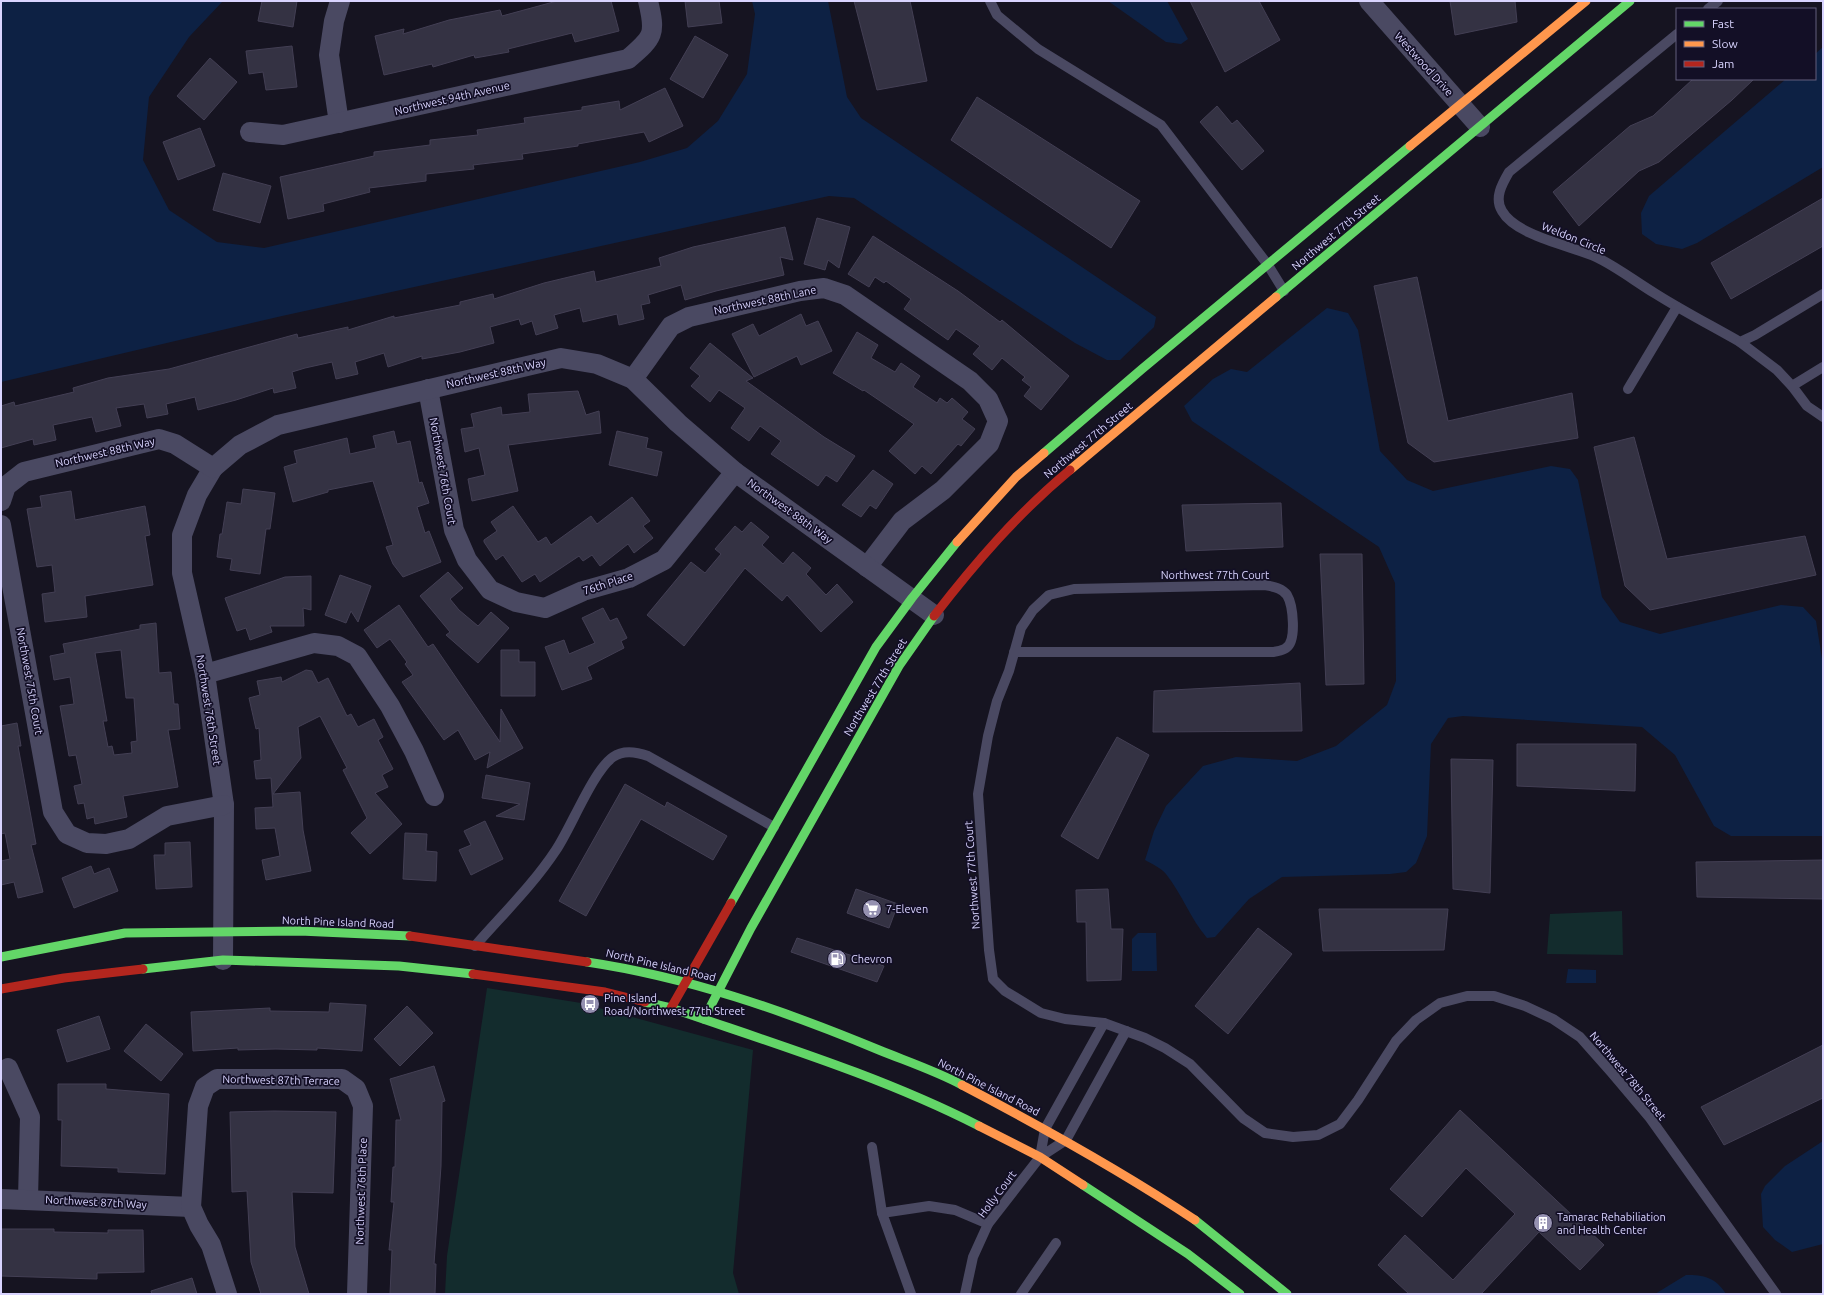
<svg xmlns="http://www.w3.org/2000/svg" width="1824" height="1295" viewBox="0 0 1824 1295" font-family="Ubuntu,sans-serif">
  <rect width="100%" height="100%" fill="#161421"/>
  <g fill="#132c2d">
    <path d="M1622 911 1623 955 1547 954 1550 914Z"/>
    <path d="M487 988 581 1003 753 1050 733 1273 739 1294H445L447 1256Z"/>
  </g>
  <g fill="#0d2144">
    <path d="M1 1H223L189 37 149 97 143 160 169 210 217 242 264 248 640 162 687 148 718 121 747 74 755 14 752 1H828L847 97 861 118 1156 317 1154 327 1120 360H1107L1075 343 854 198 829 196 282 316 1 382Z"/>
    <path d="M1108 1H1167L1188 39 1181 44 1166 42Z"/>
    <path d="M1823 47V167L1697 243 1682 249 1656 244 1642 234 1641 213 1649 196 1786 79H1815V54Z"/>
    <path d="M1327 308 1348 313 1358 330 1380 451 1407 480 1433 491 1551 466 1570 469 1578 480 1602 597 1620 622 1660 634 1781 605 1803 607 1816 621 1823 665V836H1731L1714 826 1675 755 1642 727 1463 716 1448 718 1431 744 1427 836 1416 863 1406 872 1390 874 1282 877 1249 899 1215 937 1207 938C1190 918 1182 894 1166 874 1161 868 1152 864 1145 860L1154 831 1166 806 1203 766 1236 757 1297 761 1336 746 1387 705 1396 681 1395 583 1379 547 1192 421 1184 406 1213 379 1231 369 1247 372Z"/>
    <path d="M1138 933H1156L1157 971H1132V939Z"/>
    <path d="M1568 969 1596 970V983H1566Z"/>
    <path d="M1823 1141V1244L1792 1252 1775 1240 1763 1227 1761 1194 1765 1186 1785 1166Z"/>
    <path d="M1686 1275C1704 1275 1715 1277 1726 1294H1655Z"/>
  </g>
  <g fill="#343243" stroke="#433f54" fill-rule="evenodd">
    <path d="M262 1H297L293 27 258 21Z"/>
    <path d="M557 1H611L619 31 575 42 572 33 508 49 509 52 475 58 474 55 433 67 432 64 384 75 375 36 404 29 403 34 449 20 500 10 502 16Z"/>
    <path d="M685 1H719L722 23 688 27Z"/>
    <path d="M854 1H910L927 81 877 90Z"/>
    <path d="M1190 1H1259L1280 40 1225 72Z"/>
    <path d="M1450 1H1515L1517 22 1455 35Z"/>
    <path d="M695 36 728 55 703 98 670 79Z"/>
    <path d="M292 46 297 87 266 90 263 72 249 74 246 51Z"/>
    <path d="M210 58 237 82 204 120 177 96Z"/>
    <path d="M1693 79H1754L1732 100 1659 162 1639 171 1579 226 1553 192 1630 126 1653 116Z"/>
    <path d="M665 88 683 126 649 142 644 132 578 144V146L522 154 523 159 473 165 474 169 426 174V181L369 188 370 192 323 204 324 211 288 219 280 177 374 156V152L430 145V140L478 135 477 130 525 123 524 118 582 110V107L619 101 620 110Z"/>
    <path d="M977 97 1140 201 1111 248 951 140Z"/>
    <path d="M1217 106 1232 124 1237 120 1264 151 1242 170 1200 122Z"/>
    <path d="M200 128 215 166 178 180 163 142Z"/>
    <path d="M223 173 271 186 260 223 213 210Z"/>
    <path d="M1823 198V246L1731 299 1711 263Z"/>
    <path d="M817 218 850 227 839 268 828 260 825 270 804 264Z"/>
    <path d="M785 227 793 260 780 257 784 275 716 291 685 300 681 285 648 295 650 303 641 305 644 319 619 325 617 314 583 322 580 308 554 315 558 328 536 335 532 321 521 325 519 319 490 327 494 343 460 352 422 359V356L388 367 384 353 355 362 358 374 336 379 332 362 305 368 292 372 296 388 274 393 273 388 236 400 198 410 195 397 166 404 168 414 147 418 144 404 116 408 121 426 96 432 92 417 82 419 53 425 56 440 34 445 33 439 1 448V406L14 402 15 406 74 392 73 388 108 378 169 369 297 334 298 338 348 327V330L394 316V318L460 305V302L493 294 494 299 544 283 594 271 596 282 661 266 659 258 693 247Z"/>
    <path d="M873 236 958 291 1000 322 1002 320 1069 376 1041 410 1024 396 1031 387 1022 380 1025 377 1002 358 992 370 973 354 980 346 956 329 948 340 904 309 911 299 886 281 884 283 875 277 869 287 848 274Z"/>
    <path d="M1417 277 1448 421 1572 393 1578 438 1434 462 1408 443 1374 286Z"/>
    <path d="M801 314 806 326 818 321 832 351 801 365 797 356 754 377 732 334 753 324 759 336Z"/>
    <path d="M857 332 878 345 871 358 895 372 901 363 920 376 913 387 937 403 940 398 947 403 952 398 968 412 962 419 975 429 961 446 958 444 931 474 922 466 915 474 889 451 914 424 864 390 863 391 833 373Z"/>
    <path d="M710 343 753 378 746 381 824 437 855 456 837 482 826 475 818 486 771 454 781 441 760 426 749 441 731 428 745 408 719 390 710 402 691 386 700 376 690 368Z"/>
    <path d="M578 391 586 415 599 411 601 433 508 445 518 491 472 501 468 479 485 475 479 448 465 452 461 429 474 427 471 414 501 407 502 415 530 412 528 394Z"/>
    <path d="M394 431 397 444 410 441 419 483 422 482 429 503 417 507 425 533 429 531 441 562 403 577 393 564 386 547 393 545 373 481 328 490V492L293 502 284 467 297 463 294 451 347 438 350 454 376 448 373 436Z"/>
    <path d="M617 431 648 438 646 448 662 452 657 476 609 465Z"/>
    <path d="M1634 437 1667 559 1805 536 1816 575 1650 610 1625 586 1594 447Z"/>
    <path d="M873 470 893 484 876 509 870 505 861 517 842 505Z"/>
    <path d="M243 489 275 493 270 529H266L260 574 230 570 232 559 217 557 220 534H222L227 502 241 504Z"/>
    <path d="M71 491 75 520 145 506 150 535 145 536 153 585 85 596 87 617 45 622 42 594 55 592 52 565 37 567 27 509 42 507 40 496Z"/>
    <path d="M632 497 650 521 643 526 653 538 634 553 628 544 600 566 592 555 583 561 579 556 540 582 535 574 522 582 503 555 496 560 484 542V540L497 531 491 522 513 506 538 542 546 537 551 545 591 516 597 524Z"/>
    <path d="M1281 503 1283 547 1186 551 1182 505Z"/>
    <path d="M751 522 769 537 762 545 783 564 793 552 811 568 806 574 826 595 837 584 853 602 821 632 787 595 782 601 745 568 684 646 647 615 691 562 705 573 721 554 715 549 735 526 742 532Z"/>
    <path d="M1320 554H1362L1364 684 1326 685Z"/>
    <path d="M448 572 463 588 450 599 459 610 478 626 491 612 509 628 478 663 446 635 450 632 420 596Z"/>
    <path d="M340 575 371 586 358 622 351 611 346 623 325 615Z"/>
    <path d="M311 576V610L303 608 304 626H270L272 632 250 640 246 628 237 631 225 598 285 577Z"/>
    <path d="M399 605 428 647 433 644 500 742 501 709 523 748 487 768 490 752 475 760 458 730 444 740 402 682 413 675 405 664 407 662 390 639 377 648 364 630Z"/>
    <path d="M603 608 610 621 617 618 627 638 621 641 624 648 587 667 592 679 562 690 545 647 564 640 569 654 595 643 582 618Z"/>
    <path d="M156 623 159 673 171 672 174 704H178L180 729 168 730 178 787 123 796 127 817 95 824 94 817 87 819 84 803 78 804 74 786 82 784 76 755 69 756 64 728 60 706 74 704 70 677 54 680 50 656 65 653 63 644 140 629V625ZM121 650 126 698H134L137 741 131 742 132 753 114 755 112 746 108 747 103 721H107L95 653Z"/>
    <path d="M501 650H519V662H535V696H501Z"/>
    <path d="M306 670 312 671 318 683 328 678 347 716 351 714 358 727 374 719 383 737 378 740 393 769 382 775 388 787 375 793 402 824 370 854 351 833 367 818 343 770 347 768 320 716 298 727 301 758 273 794 300 792 303 830 311 871 266 880 262 860 280 856 275 828 256 829 255 808 273 807 271 778 256 779 254 761 261 760 259 728 256 729 249 698 260 695 257 681 281 677 282 682Z"/>
    <path d="M1300 683 1302 731 1153 732 1154 691Z"/>
    <path d="M17 723 21 746H18L36 844 31 845 43 892 18 898 14 882 1 885V861L10 859 5 833 1 834V726Z"/>
    <path d="M1117 737 1149 755 1098 859 1061 836Z"/>
    <path d="M1517 744H1636L1635 791 1517 786Z"/>
    <path d="M1451 759 1493 760 1490 893 1453 889Z"/>
    <path d="M486 775 530 783 524 820 496 816 520 804 482 798Z"/>
    <path d="M625 784 665 807 667 802 727 836 713 860 641 819 586 916 559 901Z"/>
    <path d="M485 821 503 859 471 875 459 850 471 845 464 831Z"/>
    <path d="M405 833 427 834 426 851 437 852 436 881 403 879Z"/>
    <path d="M190 842 192 887 156 889 154 855H165V843Z"/>
    <path d="M1823 860V899L1697 897 1696 862Z"/>
    <path d="M91 866 94 874 109 868 118 891 74 908 62 878Z"/>
    <path d="M856 889 898 904 889 928 847 913Z"/>
    <path d="M1108 889 1111 929H1123L1121 980 1087 981 1086 922H1077L1076 890Z"/>
    <path d="M1319 909H1448L1444 950 1323 951Z"/>
    <path d="M1258 928 1292 954 1228 1034 1195 1006Z"/>
    <path d="M797 938 884 966 877 982 791 952Z"/>
    <path d="M330 1003 366 1005 362 1051 317 1048V1050L276 1049 238 1050V1048L193 1051 191 1012 270 1008V1011L329 1012Z"/>
    <path d="M407 1006 433 1033 400 1066 374 1039Z"/>
    <path d="M99 1016 110 1049 67 1062 57 1030Z"/>
    <path d="M146 1024 183 1054 161 1081 124 1051Z"/>
    <path d="M1823 1045V1098L1724 1145 1701 1107Z"/>
    <path d="M434 1066 445 1101 442 1102 441 1166 434 1264H436L435 1294H390L392 1250H389L394 1202H391L393 1167H395L396 1120H401L390 1079Z"/>
    <path d="M58 1084H106V1089L169 1094 165 1174 118 1172V1168L61 1166 62 1120H58Z"/>
    <path d="M1460 1110 1604 1245 1580 1270 1539 1232 1481 1294H1409L1378 1265 1405 1235 1453 1280 1515 1214 1466 1168 1422 1217 1390 1189Z"/>
    <path d="M274 1111 336 1112 333 1193 292 1192 295 1247 309 1294H261L251 1262 247 1191 232 1192 230 1112Z"/>
    <path d="M1 1229H54V1232L108 1233V1230H143L144 1272 97 1273V1279L1 1276Z"/>
    <path d="M192 1278 197 1294H152L151 1291Z"/>
  </g>
  <g fill="none" stroke-linecap="round" stroke-linejoin="round">
    <g stroke="#4a4962" stroke-width="10">
      <path d="M990 1 997 15 1038 49 1161 125 1268 265 1284 291"/>
      <path d="M1708 9 1718 1"/>
      <path d="M1677 34 1509 172C1502 184 1494 198 1502 211 1516 236 1572 246 1596 257 1617 267 1636 282 1656 294 1683 311 1712 326 1740 342L1755 335 1823 294"/>
      <path d="M1740 342 1777 370 1792 386 1807 406 1823 417"/>
      <path d="M1792 386 1823 367"/>
      <path d="M1628 389 1677 307"/>
      <path d="M1014 652H1274C1278 651 1284 650 1286 648 1297 641 1293 605 1287 595 1282 588 1274 587 1265 585L1074 589 1049 595 1033 610 1021 628 1009 671 997 701 988 736 978 794 989 950 993 979 1005 991 1041 1013 1065 1019 1104 1023 1145 1038 1165 1048 1190 1064 1243 1118 1265 1133 1293 1137 1318 1135 1340 1124 1358 1100 1396 1041 1416 1020 1440 1003 1467 996H1494L1525 1006 1553 1019 1580 1037 1611 1072 1650 1118 1776 1294"/>
      <path d="M475 946C502 915 533 885 556 850 571 828 593 771 613 757 624 749 637 752 648 756L774 827"/>
      <path d="M872 1147 882 1213"/>
      <path d="M1040 1157 1045 1129 1104 1023"/>
      <path d="M911 1294 882 1213 929 1206 955 1210 988 1224"/>
      <path d="M965 1294 973 1257 988 1224 1040 1157 1066 1140 1126 1031"/>
      <path d="M1021 1294 1056 1243"/>
    </g>
    <g stroke="#4a4962" stroke-width="20">
      <path d="M1369 1 1480 127"/>
      <path d="M339 123 329 55 334 21 340 1"/>
      <path d="M250 132 283 135 628 59C654 37 656 34 648 1"/>
      <path d="M633 379 671 326 689 317 800 291 824 288 845 295 970 381 988 399 998 421 989 444 943 490 902 521 867 567"/>
      <path d="M428 389 454 530 467 560 490 590 516 602 545 608 583 591 629 578 664 560 735 472"/>
      <path d="M213 468 197 495 182 535V573L205 674 224 805 223 960"/>
      <path d="M1 501 6 486 24 472 159 439 175 444 213 468 240 445 278 425 561 358 597 364 633 379 678 423 735 472 934 615"/>
      <path d="M1 525 53 812 67 834 87 843 106 844 129 839 167 816 224 805"/>
      <path d="M205 674 314 643 338 646 357 656 390 706 414 751 434 796"/>
      <path d="M8 1068 30 1117 28 1199"/>
      <path d="M1 1199 191 1207"/>
      <path d="M227 1294 211 1245 199 1225 191 1207 198 1106 205 1087 217 1079H342L356 1089 363 1106 357 1294"/>
    </g>
    <g stroke="#63d668" stroke-width="9">
      <path d="M1276 297 1630 1"/>
      <path d="M1044 453 1142 369 1410 146"/>
      <path d="M731 903 876 647 912 598 957 542"/>
      <path d="M1 957 125 933 300 931 410 936"/>
      <path d="M587 962C688 977 785 1011 879 1050 906 1061 936 1071 962 1085"/>
      <path d="M143 969 223 960 399 966 473 974"/>
      <path d="M645 1002 671 1008C775 1044 881 1076 979 1126"/>
      <path d="M704 1019 751 928 899 666 934 616"/>
      <path d="M1083 1185 1188 1254 1240 1294"/>
      <path d="M1195 1220 1287 1294"/>
    </g>
    <g stroke="#ff974d" stroke-width="9">
      <path d="M1410 146 1586 1"/>
      <path d="M1070 470 1276 297"/>
      <path d="M957 542 1016 477 1044 453"/>
      <path d="M962 1085C1042 1127 1120 1170 1195 1220"/>
      <path d="M979 1126 1040 1157 1083 1185"/>
    </g>
    <g stroke="#b3261e" stroke-width="9">
      <path d="M934 616C975 563 1018 513 1070 470"/>
      <path d="M410 936 587 962"/>
      <path d="M473 974 605 992 645 1002"/>
      <path d="M1 989 64 978 143 969"/>
      <path d="M671 1008 731 903"/>
    </g>
  </g>
  <defs>
    <g id="supermarket-disc" transform="scale(1)"><circle r="9.5" fill="#9591b1" stroke="#130f26"/><path d="M-6-5.5h2.5l.6 2H6L4.5 2H-2.5L-4.4-4H-6ZM-1.5 3.2a1.3 1.3 0 1 0 .1 0ZM3 3.2a1.3 1.3 0 1 0 .1 0Z" fill="#fff"/></g>
    <g id="fuel-disc" transform="scale(1)"><circle r="9.5" fill="#9591b1" stroke="#130f26"/><path d="M-5.5-6h7V0h2V4h1.3V-2.5L3-4.5l.8-.8L6-3V5H2.5V1h-1V6h-7ZM-4.2-4.7v3.2H.2V-4.7Z" fill="#fff"/></g>
    <g id="bus-disc" transform="scale(1)"><circle r="9.5" fill="#9591b1" stroke="#130f26"/><path d="M-5-6H5V4H4V6H2V4H-2V6H-4V4H-5ZM-3.5-4V0h7V-4ZM-3.5 1.2v1.5H-2V1.2ZM2 1.2v1.5H3.5V1.2Z" fill="#fff"/></g>
    <g id="building-disc" transform="scale(1)"><circle r="9.5" fill="#9591b1" stroke="#130f26"/><path d="M-4-6H4V6H1V3H-1V6H-4ZM-2.5-4.3h1.7v1.8h-1.7ZM.8-4.3h1.7v1.8H.8ZM-2.5-1h1.7V.8h-1.7ZM.8-1h1.7V.8H.8Z" fill="#fff"/></g>
  </defs>
  <g fill-rule="evenodd">
    <use href="#supermarket-disc" x="872" y="909"/>
    <use href="#fuel-disc" x="837" y="959"/>
    <use href="#bus-disc" x="590" y="1004"/>
    <use href="#building-disc" x="1543" y="1223"/>
  </g>
  <g text-anchor="middle" dominant-baseline="central" stroke-width="3.5" stroke-linejoin="round" paint-order="stroke">
    <g font-size="11" fill="#d9d4ff" stroke="#130f26">
      <text transform="translate(1424 64) rotate(48)">Westwood Drive</text>
      <text transform="translate(452 98) rotate(-13)">Northwest 94th Avenue</text>
      <text transform="translate(1336 232) rotate(-40)">Northwest 77th Street</text>
      <text transform="translate(1574 238) rotate(22)">Weldon Circle</text>
      <text transform="translate(765 300) rotate(-12)">Northwest 88th Lane</text>
      <text transform="translate(496 373) rotate(-13)">Northwest 88th Way</text>
      <text transform="translate(1088 440) rotate(-40)">Northwest 77th Street</text>
      <text transform="translate(105 452) rotate(-13)">Northwest 88th Way</text>
      <text transform="translate(443 471) rotate(80)">Northwest 76th Court</text>
      <text transform="translate(790 511) rotate(36)">Northwest 88th Way</text>
      <text x="1215" y="575">Northwest 77th Court</text>
      <text transform="translate(608 583) rotate(-18)">76th Place</text>
      <text transform="translate(30 681) rotate(80)">Northwest 75th Court</text>
      <text transform="translate(875 687) rotate(-59)">Northwest 77th Street</text>
      <text transform="translate(209 710) rotate(81)">Northwest 76th Street</text>
      <text transform="translate(972 875) rotate(-94)">Northwest 77th Court</text>
      <text transform="translate(338 922) rotate(2)">North Pine Island Road</text>
      <text transform="translate(661 965) rotate(13)">North Pine Island Road</text>
      <text transform="translate(1628 1076) rotate(50)">Northwest 78th Street</text>
      <text transform="translate(281 1080) rotate(1)">Northwest 87th Terrace</text>
      <text transform="translate(989 1087) rotate(27)">North Pine Island Road</text>
      <text transform="translate(361 1191) rotate(-88)">Northwest 76th Place</text>
      <text transform="translate(997 1194) rotate(-53)">Holly Court</text>
      <text transform="translate(96 1202) rotate(3)">Northwest 87th Way</text>
    </g>
    <g font-size="11" fill="#d9d4ff" stroke="#130f26" text-anchor="start">
      <text x="886" y="909">7-Eleven</text>
      <text x="851" y="959">Chevron</text>
      <text x="604" y="998">Pine Island<tspan x="604" dy="13">Road/Northwest 77th Street</tspan></text>
      <text x="1557" y="1217">Tamarac Rehabiliation<tspan x="1557" dy="13">and Health Center</tspan></text>
    </g>
  </g>
  <rect width="1824" height="1295" fill="none" stroke="#d9d4ff" stroke-width="4"/>
  <rect x="1676" y="8" width="140" height="72" fill="#130f26" stroke="#625e7d"/>
  <rect x="1684" y="21" width="20" height="6" fill="#63d668" stroke="#625e7d"/>
  <text x="1712" y="28" font-size="12" fill="#d9d4ff">Fast</text>
  <rect x="1684" y="41" width="20" height="6" fill="#ff974d" stroke="#625e7d"/>
  <text x="1712" y="48" font-size="12" fill="#d9d4ff">Slow</text>
  <rect x="1684" y="61" width="20" height="6" fill="#b3261e" stroke="#625e7d"/>
  <text x="1712" y="68" font-size="12" fill="#d9d4ff">Jam</text>
</svg>
